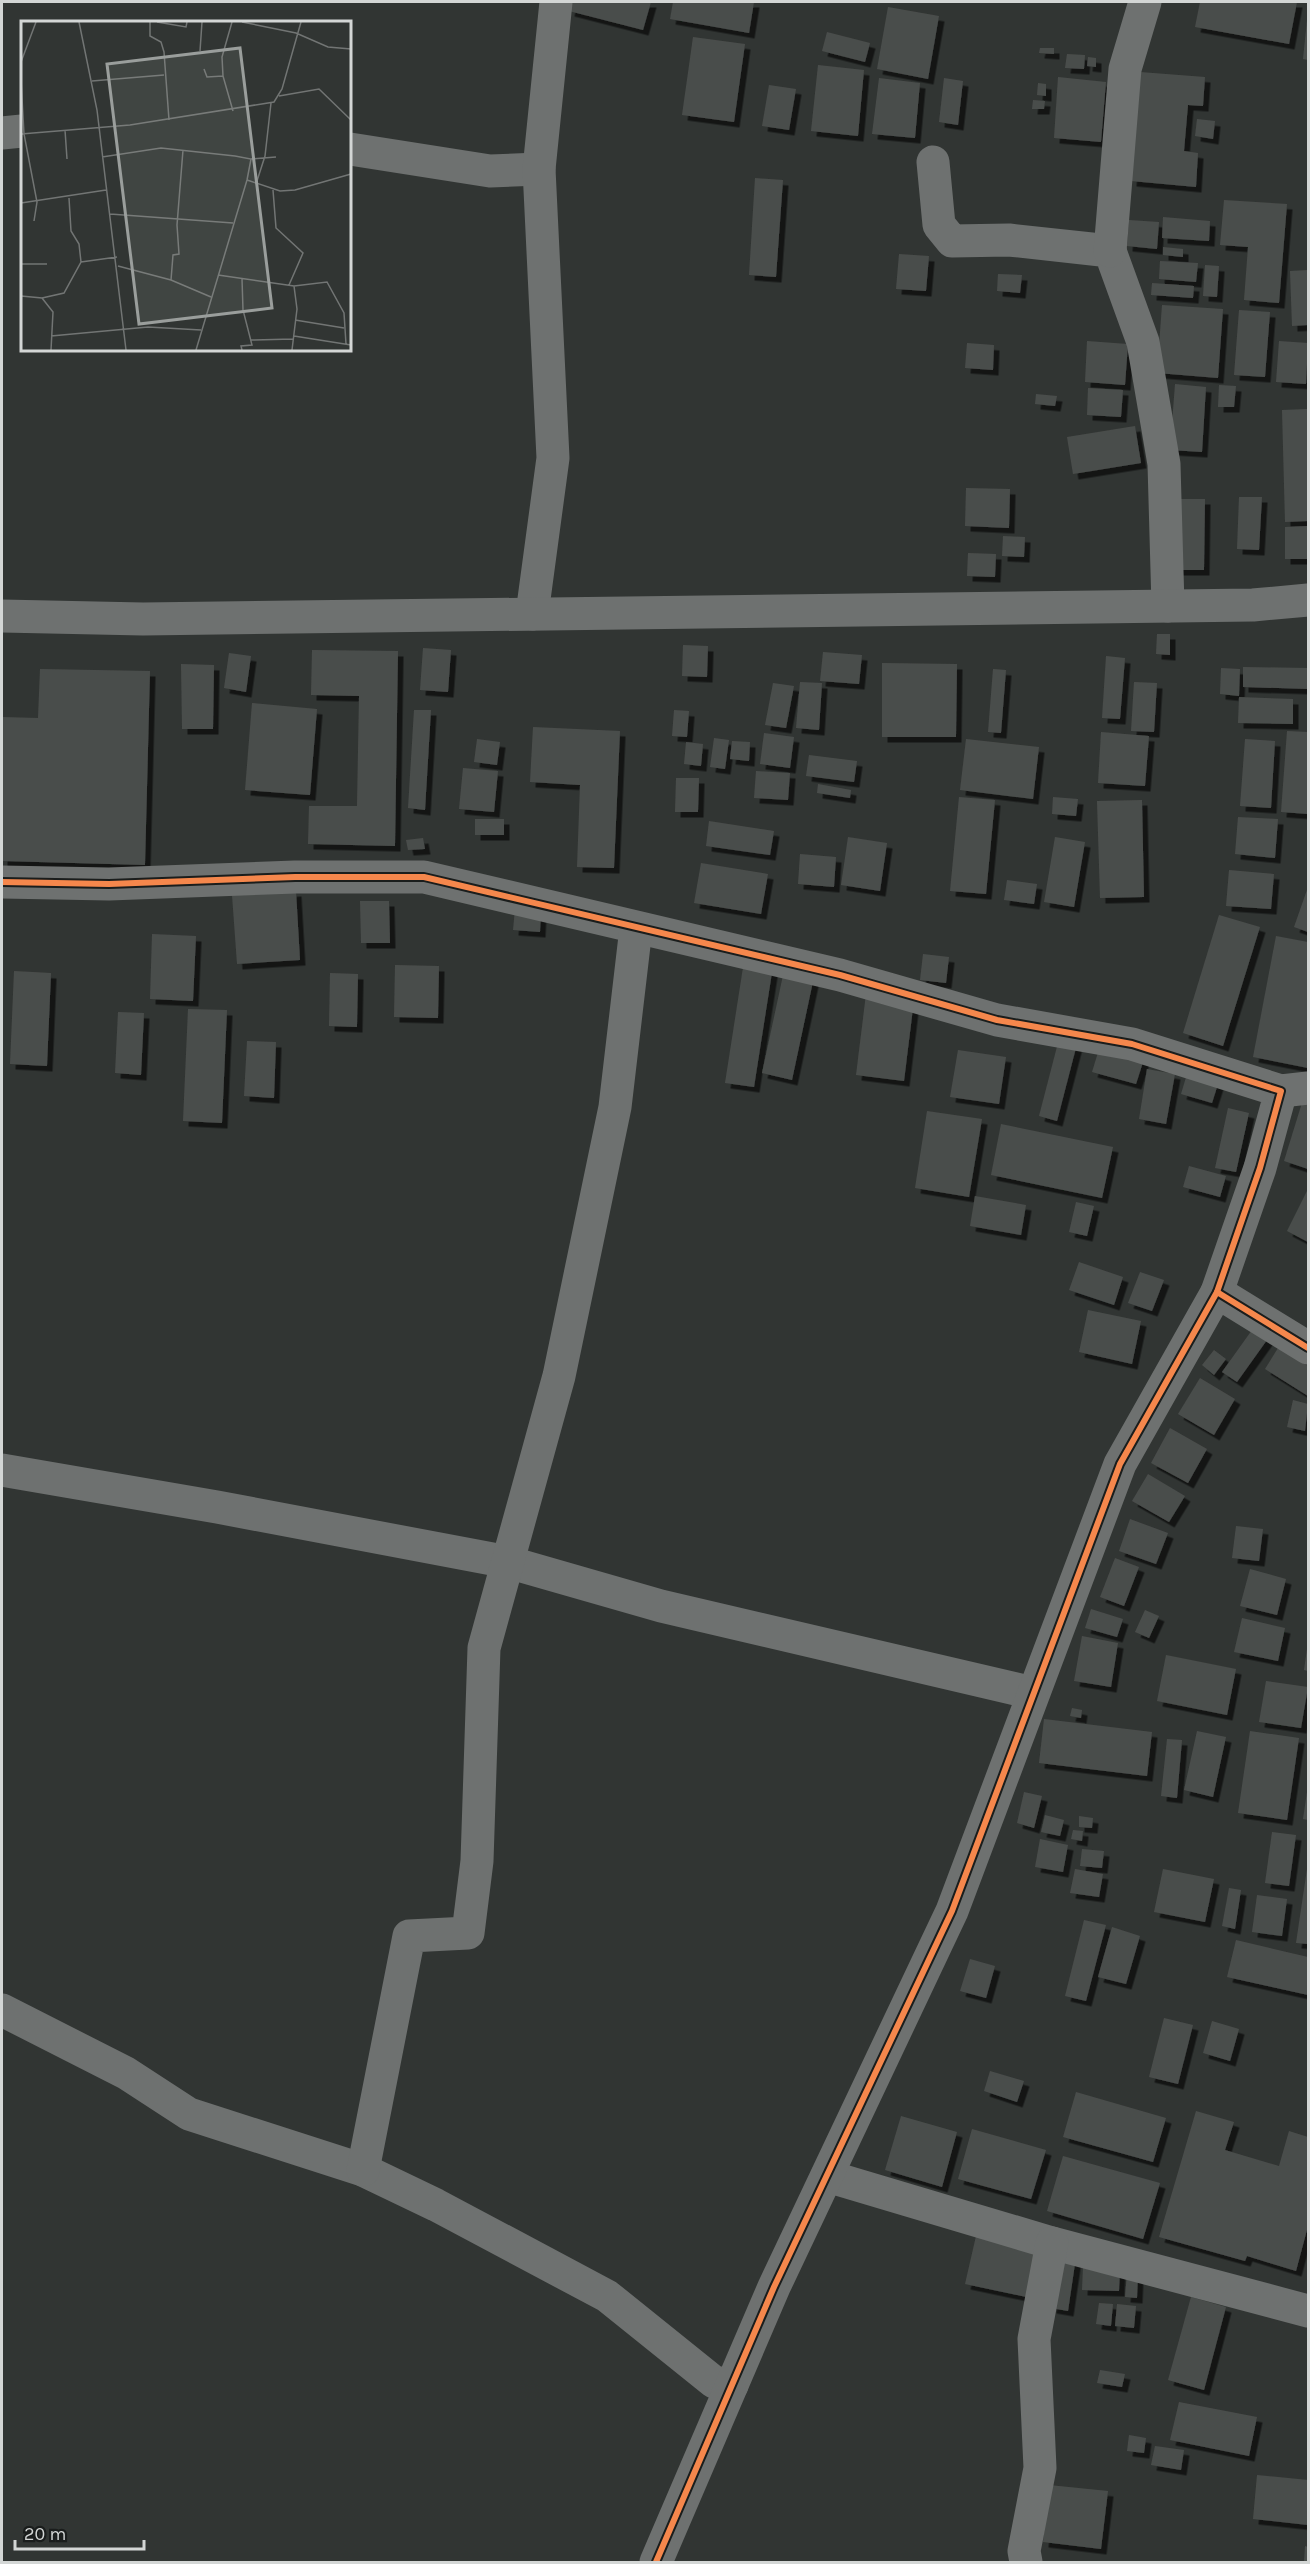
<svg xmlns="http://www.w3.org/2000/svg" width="1310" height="2564" viewBox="0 0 1310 2564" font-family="Karla,sans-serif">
  <defs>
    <filter id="shadow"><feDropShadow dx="5.5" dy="5.5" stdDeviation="0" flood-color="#0009"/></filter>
  </defs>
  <rect width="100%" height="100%" fill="#313533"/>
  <g fill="#4a4d4b" filter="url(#shadow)">
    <path d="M571 2H651L643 30 569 11Z"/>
    <path d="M673 2H754L749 33 670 19Z"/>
    <path d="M1200 2H1297L1289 44 1195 27Z"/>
    <path d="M888 7 939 16 928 79 877 69Z"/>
    <path d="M1307 20H1308V60L1303 59Z"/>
    <path d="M827 32 870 43 865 62 822 51Z"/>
    <path d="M693 37 745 44 734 122 682 115Z"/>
    <path d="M1040 48H1054V54L1039 53Z"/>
    <path d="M1067 54 1085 55 1084 69 1065 68Z"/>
    <path d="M1088 57 1096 58V67L1087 66Z"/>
    <path d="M818 65 864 70 858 136 811 131Z"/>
    <path d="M1140 72 1205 77 1203 106 1188 105 1184 151 1198 153 1196 187 1131 181Z"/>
    <path d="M1058 77 1106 82 1101 142 1054 138Z"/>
    <path d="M879 78 920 83 915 138 872 134Z"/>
    <path d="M944 78 963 81 958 125 939 122Z"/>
    <path d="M1038 83 1046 84V96L1037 95Z"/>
    <path d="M769 85 796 89 789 130 762 126Z"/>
    <path d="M1033 100 1045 101 1044 109H1032Z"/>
    <path d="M1197 119 1215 121 1213 139 1195 136Z"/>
    <path d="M755 178 783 180 776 277 749 275Z"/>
    <path d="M1224 200 1287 204 1279 303 1244 300 1248 247 1220 245Z"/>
    <path d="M1163 217 1210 221 1209 241 1162 238Z"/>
    <path d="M1129 220 1159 222 1157 249 1127 246Z"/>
    <path d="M1163 247 1183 249V257L1163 255Z"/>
    <path d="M899 254 929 256 926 291 896 289Z"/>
    <path d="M1160 261 1198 263 1196 282 1159 279Z"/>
    <path d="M1205 265 1219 266 1217 297 1203 296Z"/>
    <path d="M1308 270V325L1292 326 1290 271Z"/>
    <path d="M998 274 1022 275 1020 293 997 291Z"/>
    <path d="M1152 283 1194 286 1193 298 1151 295Z"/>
    <path d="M1162 305 1223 309 1218 378 1157 373Z"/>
    <path d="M1239 310 1270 312 1265 377 1234 375Z"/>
    <path d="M1087 341 1128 344 1125 385 1085 382Z"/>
    <path d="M1279 341 1308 343 1306 384 1276 382Z"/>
    <path d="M967 343 994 345 993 370 965 368Z"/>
    <path d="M1175 384 1206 387 1202 452 1170 450Z"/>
    <path d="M1219 385 1236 386 1234 407H1218Z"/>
    <path d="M1088 388 1123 390 1121 417 1087 415Z"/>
    <path d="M1036 394 1057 396 1055 406 1035 404Z"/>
    <path d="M1308 409V521L1285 522 1282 410Z"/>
    <path d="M1135 426 1141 463 1073 474 1067 437Z"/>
    <path d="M966 488 1010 489 1009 528 965 526Z"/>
    <path d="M1239 497H1262L1259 550 1237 549Z"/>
    <path d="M1173 499H1205L1204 570H1172Z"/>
    <path d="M1308 526V559H1285V527Z"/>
    <path d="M1003 536 1025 537 1024 557 1002 556Z"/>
    <path d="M968 553 996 554 995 577 967 576Z"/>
    <path d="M1157 634H1170V655L1156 654Z"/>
    <path d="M683 645 708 646 707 677 682 676Z"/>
    <path d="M423 648 451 650 448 692 420 690Z"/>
    <path d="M312 650 398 651 395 846 308 844 309 806H357L359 696 311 695Z"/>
    <path d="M823 652 862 655 859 684 820 681Z"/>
    <path d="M229 653 251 656 246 692 224 688Z"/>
    <path d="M1106 656 1125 658 1120 719 1102 718Z"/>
    <path d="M882 663 957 664 956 737H882Z"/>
    <path d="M181 664 214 665 213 729H182Z"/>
    <path d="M1243 667 1308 668V689L1243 687Z"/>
    <path d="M1221 668 1240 669 1239 696 1220 694Z"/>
    <path d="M40 669 150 671 145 865 2 861V717L38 718Z"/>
    <path d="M993 669 1006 670 1001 733 988 732Z"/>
    <path d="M800 682 822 683 819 730 796 728Z"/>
    <path d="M1134 682 1157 683 1154 732 1131 731Z"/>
    <path d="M773 683 794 686 786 728 765 725Z"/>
    <path d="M1239 697 1293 699V724L1238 723Z"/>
    <path d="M252 703 317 709 310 795 245 790Z"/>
    <path d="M414 710H431L425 810 408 808Z"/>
    <path d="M674 710 689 711 687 737 672 736Z"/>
    <path d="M533 727 620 731 614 868 577 867 580 785 530 782Z"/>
    <path d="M1287 731 1308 732V814L1281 812Z"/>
    <path d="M1101 732 1149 736 1145 786 1098 783Z"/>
    <path d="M764 733 794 737 790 768 760 764Z"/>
    <path d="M714 738 729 740 725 769 710 767Z"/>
    <path d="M477 739 500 742 497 765 474 762Z"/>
    <path d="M966 739 1039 747 1033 799 960 790Z"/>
    <path d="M1245 739 1275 741 1271 808 1240 806Z"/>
    <path d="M732 741 750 742 749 761 730 759Z"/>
    <path d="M686 742 703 744 701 766 684 764Z"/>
    <path d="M809 755 857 761 854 782 806 776Z"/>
    <path d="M463 768 498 771 494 812 459 809Z"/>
    <path d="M756 771 790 773 788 800 754 798Z"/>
    <path d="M676 778H699L698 812H675Z"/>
    <path d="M818 784 851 790 850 798 817 793Z"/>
    <path d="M959 797 995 800 986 894 950 891Z"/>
    <path d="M1053 797 1078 799 1076 816 1052 814Z"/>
    <path d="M1142 800 1144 897 1100 898 1097 801Z"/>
    <path d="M1238 817 1278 819 1275 858 1235 854Z"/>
    <rect x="475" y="819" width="29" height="16"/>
    <path d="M709 821 774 831 770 855 706 846Z"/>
    <path d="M848 837 887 843 880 891 841 885Z"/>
    <path d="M1055 837 1085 842 1074 907 1044 902Z"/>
    <path d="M423 838 425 849 408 850 406 840Z"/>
    <path d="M800 854 836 857 834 887 798 884Z"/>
    <path d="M701 863 768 874 761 914 694 903Z"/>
    <path d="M1229 870 1274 874 1271 909 1226 906Z"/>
    <path d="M1007 880 1037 884 1034 904 1004 900Z"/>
    <path d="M1308 887V932L1294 927Z"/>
    <path d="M296 891 300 960 237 964 232 895Z"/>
    <path d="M360 901H389L390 943H361Z"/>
    <path d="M515 909 541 911 540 932 513 930Z"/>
    <path d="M1219 915 1260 927 1223 1046 1183 1033Z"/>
    <path d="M152 934 196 936 193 1001 150 999Z"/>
    <path d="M1276 936 1308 942V1068L1253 1057Z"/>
    <path d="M923 954 949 957 946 983 920 980Z"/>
    <path d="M744 961 773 966 754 1087 725 1083Z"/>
    <path d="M395 965 439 966 438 1018 394 1017Z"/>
    <path d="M785 966 815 972 792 1080 762 1073Z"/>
    <path d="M14 971 51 973 47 1066 10 1064Z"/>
    <path d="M330 973 358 974 357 1027 329 1026Z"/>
    <path d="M866 994 914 1000 904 1081 856 1075Z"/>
    <path d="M188 1009 227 1010 222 1123 183 1121Z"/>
    <path d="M118 1012 144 1013 141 1075 115 1073Z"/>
    <path d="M1060 1035 1078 1040 1057 1121 1039 1116Z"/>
    <path d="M247 1041 276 1042 274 1098 244 1096Z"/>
    <path d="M1100 1046 1144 1059 1136 1084 1092 1072Z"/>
    <path d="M958 1050 1006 1057 999 1104 950 1097Z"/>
    <path d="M1147 1069 1175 1074 1166 1124 1139 1119Z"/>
    <path d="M1187 1074 1218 1084 1212 1103 1181 1094Z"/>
    <path d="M1305 1093 1308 1094V1169L1284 1161Z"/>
    <path d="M1228 1108 1249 1113 1236 1172 1215 1168Z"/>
    <path d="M927 1111 982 1119 969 1197 915 1188Z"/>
    <path d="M1001 1124 1113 1147 1102 1198 991 1175Z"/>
    <path d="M1189 1166 1226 1176 1220 1197 1183 1187Z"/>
    <path d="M1308 1189V1242L1287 1231Z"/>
    <path d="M975 1196 1026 1205 1021 1235 970 1226Z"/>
    <path d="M1076 1202 1094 1206 1087 1236 1069 1232Z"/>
    <path d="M1079 1262 1123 1277 1114 1305 1069 1290Z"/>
    <path d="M1140 1272 1164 1280 1152 1311 1128 1303Z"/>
    <path d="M1088 1310 1141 1321 1132 1364 1079 1352Z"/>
    <path d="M1257 1323 1272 1333 1237 1382 1222 1372Z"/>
    <path d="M1278 1348 1308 1366V1396L1265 1369Z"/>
    <path d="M1214 1350 1226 1359 1214 1375 1202 1365Z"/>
    <path d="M1200 1378 1235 1399 1214 1435 1178 1414Z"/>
    <path d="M1293 1400 1308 1404 1305 1431 1287 1427Z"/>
    <path d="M1170 1428 1207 1449 1188 1483 1151 1463Z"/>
    <path d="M1148 1474 1185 1496 1169 1522 1132 1501Z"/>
    <path d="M1130 1519 1168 1533 1156 1564 1119 1551Z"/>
    <path d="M1236 1526 1263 1529 1259 1561 1232 1558Z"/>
    <path d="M1115 1558 1139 1567 1124 1606 1100 1597Z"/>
    <path d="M1250 1569 1286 1579 1277 1615 1240 1606Z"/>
    <path d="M1091 1609 1123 1619 1117 1637 1085 1628Z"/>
    <path d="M1145 1610 1159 1616 1149 1638 1135 1632Z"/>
    <path d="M1242 1618 1285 1628 1278 1661 1234 1652Z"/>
    <path d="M1082 1636 1118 1643 1111 1687 1074 1681Z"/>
    <path d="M1307 1649H1308V1671L1304 1670Z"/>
    <path d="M1166 1655 1236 1669 1227 1715 1157 1701Z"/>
    <path d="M1266 1681 1308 1687 1301 1728 1259 1722Z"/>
    <path d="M1072 1708 1082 1710 1081 1718 1070 1716Z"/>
    <path d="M1044 1719 1152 1732 1147 1776 1039 1763Z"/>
    <path d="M1197 1731 1226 1737 1213 1797 1184 1790Z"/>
    <path d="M1250 1731 1299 1738 1287 1820 1238 1813Z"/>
    <path d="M1167 1739 1182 1740 1177 1798 1161 1796Z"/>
    <path d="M1024 1792 1042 1796 1034 1828 1017 1823Z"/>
    <path d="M1307 1792H1308V1820L1303 1819Z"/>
    <path d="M1045 1815 1064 1820 1060 1836 1041 1832Z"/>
    <path d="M1079 1816 1093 1818 1092 1828 1079 1827Z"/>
    <path d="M1073 1830 1083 1831 1082 1841 1071 1839Z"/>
    <path d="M1272 1832 1296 1835 1289 1886 1265 1883Z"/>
    <path d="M1040 1839 1068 1845 1063 1872 1035 1867Z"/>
    <path d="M1082 1849 1104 1851 1102 1868 1080 1866Z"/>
    <path d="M1075 1869 1103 1874 1099 1897 1070 1893Z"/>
    <path d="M1163 1869 1214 1879 1205 1922 1154 1912Z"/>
    <path d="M1307 1869H1308V1944L1296 1943Z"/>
    <path d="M1229 1888 1241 1890 1235 1929 1222 1926Z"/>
    <path d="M1257 1895 1287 1899 1282 1936 1252 1932Z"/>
    <path d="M1084 1920 1106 1925 1086 2001 1065 1996Z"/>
    <path d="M1112 1927 1140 1936 1126 1984 1098 1977Z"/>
    <path d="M1236 1940 1308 1957V1995L1227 1977Z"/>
    <path d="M970 1959 995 1966 986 1998 960 1991Z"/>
    <path d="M1164 2018 1193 2025 1178 2084 1149 2077Z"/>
    <path d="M1212 2021 1239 2029 1230 2061 1203 2053Z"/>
    <path d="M990 2071 1024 2081 1017 2102 984 2091Z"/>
    <path d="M1076 2092 1166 2118 1153 2162 1063 2137Z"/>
    <path d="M1196 2111 1234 2122 1225 2150 1279 2166 1289 2131 1308 2137V2226L1296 2271 1247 2256 1245 2261 1159 2237Z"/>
    <path d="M901 2116 957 2132 942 2187 885 2170Z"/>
    <path d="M972 2129 1046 2150 1031 2199 958 2179Z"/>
    <path d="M1063 2156 1160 2183 1143 2239 1047 2211Z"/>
    <path d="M976 2236 1042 2250 1031 2298 965 2284Z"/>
    <path d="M1058 2254 1076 2257 1068 2311 1051 2308Z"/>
    <path d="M1083 2267 1120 2269 1119 2291 1082 2290Z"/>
    <path d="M1127 2273 1138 2274 1137 2298 1125 2297Z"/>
    <path d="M1191 2297 1226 2307 1204 2390 1168 2380Z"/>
    <path d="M1099 2303 1113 2304 1111 2326 1096 2324Z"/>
    <path d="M1117 2304 1136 2306 1134 2328 1115 2326Z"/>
    <path d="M1100 2370 1125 2374 1122 2387 1097 2383Z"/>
    <path d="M1179 2402 1257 2417 1249 2456 1170 2440Z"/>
    <path d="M1129 2435 1146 2438 1144 2453 1127 2451Z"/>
    <path d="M1155 2446 1184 2450 1181 2470 1151 2465Z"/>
    <path d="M1257 2475 1308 2480V2525L1253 2519Z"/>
    <path d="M1049 2485 1108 2491 1101 2549 1043 2542Z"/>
    <path d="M1305 2546 1308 2547V2562H1304Z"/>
  </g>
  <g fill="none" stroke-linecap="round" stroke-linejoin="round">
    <g stroke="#6e7170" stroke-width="33">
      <path d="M2 133 22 131"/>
      <path d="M350 149 490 171 539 169"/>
      <path d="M933 162 939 225 952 241 1009 240 1110 251 1143 342 1164 464 1168 606"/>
      <path d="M1110 251 1125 69 1145 2"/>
      <path d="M532 614 553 458 539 169 556 2"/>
      <path d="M2 882 109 884 295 877H424L840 975 997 1020 1132 1044 1281 1091 1260 1168 1217 1292"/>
      <path d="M1281 1091 1308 1088"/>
      <path d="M2 1470 217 1507 508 1562 661 1606 1033 1693"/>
      <path d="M2 2010 126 2073 189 2114 363 2170 436 2205 607 2296 714 2382 732 2385"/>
      <path d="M363 2170 409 1936 468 1933 477 1861 484 1648 559 1376 615 1107 636 928"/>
      <path d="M827 2176 1052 2243 1308 2311"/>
      <path d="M656 2562 774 2287 952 1911 1120 1464 1217 1292 1308 1348"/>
      <path d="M1026 2562 1024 2551 1040 2468 1034 2339 1052 2243"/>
    </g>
    <path stroke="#6e7170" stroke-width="33" d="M2 616 143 619 1253 605 1308 600"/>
    <g stroke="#1a1d1c" stroke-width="10">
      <g id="cycleway">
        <path d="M2 882 109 884 295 877H424L840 975 997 1020 1132 1044 1281 1091 1260 1168 1217 1292"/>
        <path d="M656 2562 774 2287 952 1911 1120 1464 1217 1292 1308 1348"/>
      </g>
    </g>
    <use href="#cycleway" stroke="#f5874c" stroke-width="6"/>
  </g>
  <g transform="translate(21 21)">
    <rect width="330" height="330" fill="#313533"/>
    <path fill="none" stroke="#727574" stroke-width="1.5" d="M58 1 76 89 105 329M129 1V15L140 21 143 31 148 99M136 1 165 6 166 1M221 1 275 12 307 26 330 28M179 30 181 1M0 41 15 1M183 48 186 56 202 55 212 90M202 55 201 36 211 1M0 59 3 113 16 181 13 200M71 60 143 54M258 75 298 68 330 99M44 109 46 138M0 113 109 104 253 81 261 68 280 1M81 136 140 127 214 135 230 138 226 159M230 138 255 136M235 163 244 135 250 82M252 169 255 207 282 232 268 264M0 182 85 169M89 193 212 202M60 241 96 236M0 243H26M97 245 150 259 190 276M197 254 273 265 306 261 323 292 325 323M150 259 152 234 158 233 156 204 162 129M0 275 21 277 32 291 30 329M21 277 43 272 60 241 58 223 50 210 48 177M274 299 323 307M30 315 127 306 180 309M273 315 330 324M230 319 272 318M175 329 226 159 259 170 274 169 330 153M221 329 220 325 231 324 222 289 221 258M271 329 276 288 273 265"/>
    <path fill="#9a9e9c" fill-opacity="0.15" stroke="#9a9e9c" stroke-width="3" d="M219 27 251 287 118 303 86 43Z"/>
    <rect width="330" height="330" fill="none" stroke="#d3d6d5" stroke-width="3"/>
  </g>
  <rect width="1310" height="2564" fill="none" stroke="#d3d6d5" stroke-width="6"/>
  <path d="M15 2540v9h129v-9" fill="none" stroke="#d3d6d5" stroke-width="3"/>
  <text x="24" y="2540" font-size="18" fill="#d3d6d5" stroke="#1a1d1c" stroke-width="4.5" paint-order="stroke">20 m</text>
</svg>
